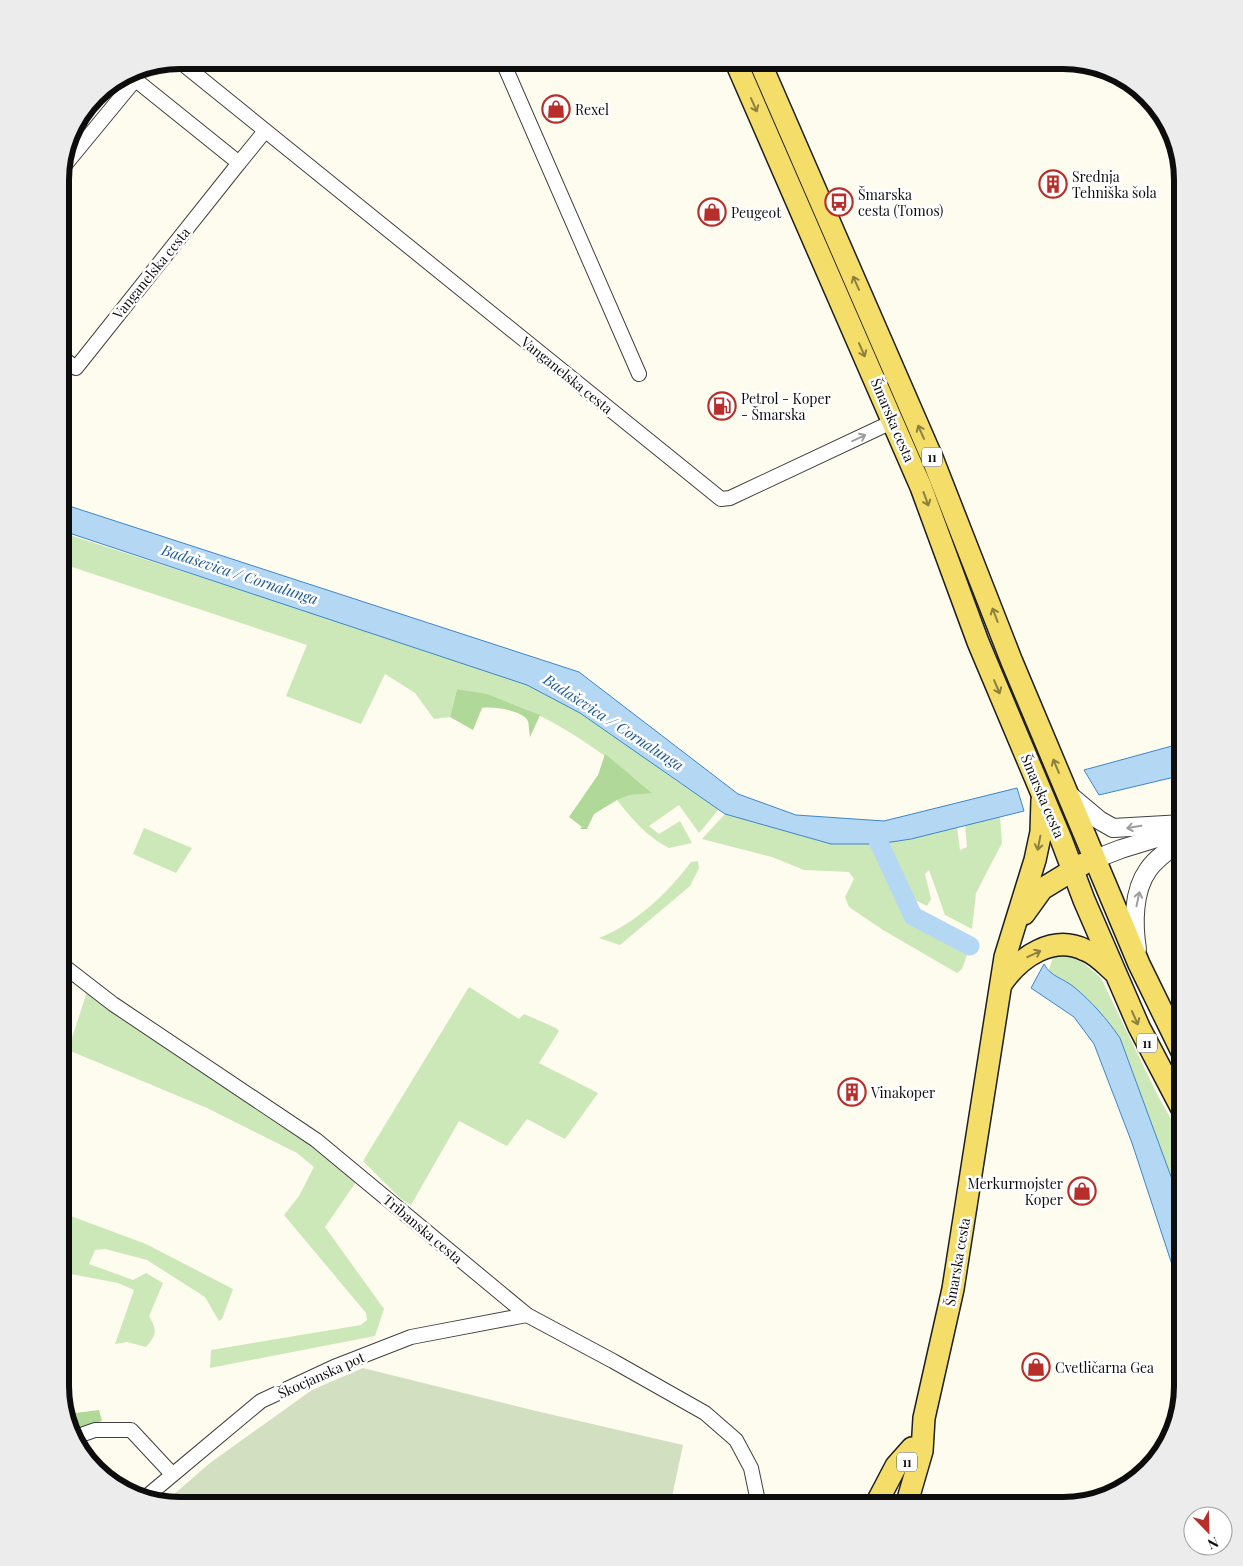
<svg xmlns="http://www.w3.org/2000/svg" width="1243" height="1566" viewBox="0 0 1243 1566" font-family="'Playfair Display',serif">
  <rect width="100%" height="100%" fill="#fefcee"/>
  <g fill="#cde8b8">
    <path d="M60 532 512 677 578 707 675 780 719 809 699 833 679 805 649 826 659 834 680 821 692 843 669 848C648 838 631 818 617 800L630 795 651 792C593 744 533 701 457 689L450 717 434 719 415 693 385 674 361 724 286 696 307 645 60 563Z"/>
    <path d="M725 814 831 844H878L911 839 957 827 960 850 967 847 965 825 1000 817 1002 843 976 893 972 929 945 915 929 870 925 874 931 899 927 906 911 898 900 905 901 913 913 923 969 950 962 969 957 973 883 930 849 907 845 897 854 879 849 872 804 870 772 857 702 839Z"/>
    <path d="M144 828 192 848 176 873 133 854Z"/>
    <path d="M698 861 699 868 690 886 620 945 599 938C635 924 668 893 691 862Z"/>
    <path d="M1068 956 1079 959 1101 978 1158 1096 1183 1140V1209L1120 1038C1099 1009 1080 990 1048 973L1053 957Z"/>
    <path d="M469 987 519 1019 524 1014 556 1028 559 1031 539 1063 598 1093 565 1139 527 1119 507 1146 459 1121 411 1205 401 1199 363 1161Z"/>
    <path d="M87 992 211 1079 295 1130 356 1182 325 1227 384 1309 375 1336 210 1368 211 1350 361 1325 367 1320 366 1313 284 1215 299 1196 314 1167 297 1153 207 1108 68 1050Z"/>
    <path d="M60 1212 146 1244 233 1289 222 1319 219 1321 205 1297 147 1260 105 1249 95 1250 89 1264 133 1280 146 1273 163 1283 149 1316C157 1330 157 1335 146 1347L127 1342 115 1344 134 1290 118 1283 60 1272Z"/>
  </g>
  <g fill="#b0d898">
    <path d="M457 689 487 694 540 715 530 737C529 732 529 725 528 721 523 710 492 706 482 708L473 730 450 717Z"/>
    <path d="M605 754 652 793 630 795 617 800 594 814 587 829H580L582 827 569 817 598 775Z"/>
    <path d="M99 1410 102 1421 73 1430 68 1414Z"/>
  </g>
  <path fill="#d2dfc0" d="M363 1368 536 1411 683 1445 670 1506H179L165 1502 210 1463 312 1390Z"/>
  <g fill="#b4d7f4" stroke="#3d86c9">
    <path d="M60 503 579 672 738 794 796 815 884 821 1017 788 1024 811 911 839 878 844H831L725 814 580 713 527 685 60 530Z"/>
    <path d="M1183 743V775L1099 795 1084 770Z"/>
    <path d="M1044 964C1051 977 1063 978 1074 987 1092 1002 1107 1019 1120 1038L1183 1209V1298L1132 1143 1094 1044 1074 1017 1031 988Z"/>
  </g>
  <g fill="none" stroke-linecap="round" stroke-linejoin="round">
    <path stroke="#b4d7f4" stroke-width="19" d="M863 831 874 832 913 916 970 946"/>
    <g stroke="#404040" stroke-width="16">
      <g id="minor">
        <path d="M178 60 721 499 730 498 894 421"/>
        <path d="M502 60 639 374"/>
        <path d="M127 73 239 163 265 131"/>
        <path d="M60 171 135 80"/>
        <path d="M60 356 76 368 239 163"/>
        <path d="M60 963 113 1004 316 1140 527 1315 613 1361 705 1413 736 1440 751 1468 759 1506"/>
        <path d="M75 1437 95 1430H131L172 1474"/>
        <path d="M146 1497 261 1401 334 1367 411 1337 527 1315"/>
      </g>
    </g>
    <g stroke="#404040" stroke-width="20">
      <g id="tertiary">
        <path d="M1068 794 1099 820 1113 828 1183 824"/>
        <path d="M1095 859 1121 849 1183 830"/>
        <path d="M1137 949C1133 924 1133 891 1148 870 1156 858 1171 848 1183 840"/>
      </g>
    </g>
    <g stroke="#1e1e1e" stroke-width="24">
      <g id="primary">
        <path d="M735 60 921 487 978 642 1061 839 1084 900 1139 1027 1183 1111"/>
        <path d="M759 60 933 460 1012 662 1139 964 1183 1054"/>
        <path d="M1024 914 1042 889 1083 864"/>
        <path d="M1002 983C1020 957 1053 934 1085 950 1096 954 1105 964 1113 971"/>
        <path d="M875 1506 896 1466 912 1448"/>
        <path d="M906 1506 922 1451 924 1418 953 1289 1005 957 1035 860 1041 832 1042 800"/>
      </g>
    </g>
    <use href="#minor" stroke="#fff" stroke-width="14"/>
    <use href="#tertiary" stroke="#fff" stroke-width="18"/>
    <use href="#primary" stroke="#f4dd68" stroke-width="21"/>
  </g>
  <defs><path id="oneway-shaft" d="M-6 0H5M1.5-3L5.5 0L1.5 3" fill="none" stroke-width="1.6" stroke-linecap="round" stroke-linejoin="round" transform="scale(1.25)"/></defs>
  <g stroke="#8c7f3f">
    <use href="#oneway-shaft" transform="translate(754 105) rotate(66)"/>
    <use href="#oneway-shaft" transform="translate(856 283) rotate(-114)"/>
    <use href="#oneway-shaft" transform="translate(862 350) rotate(66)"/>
    <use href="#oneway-shaft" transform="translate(921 432) rotate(-114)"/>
    <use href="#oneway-shaft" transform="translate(926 499) rotate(70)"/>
    <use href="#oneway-shaft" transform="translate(995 615) rotate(-111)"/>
    <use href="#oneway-shaft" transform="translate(997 687) rotate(67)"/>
    <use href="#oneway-shaft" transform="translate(1056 766) rotate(-113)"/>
    <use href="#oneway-shaft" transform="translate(1039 843) rotate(101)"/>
    <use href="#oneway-shaft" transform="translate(1034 954) rotate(-25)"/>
    <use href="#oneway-shaft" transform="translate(1135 1018) rotate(66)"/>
  </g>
  <g stroke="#9e9e9e">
    <use href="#oneway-shaft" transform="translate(859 438) rotate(-25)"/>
    <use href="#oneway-shaft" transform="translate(1134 827) rotate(171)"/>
    <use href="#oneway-shaft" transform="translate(1138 899) rotate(-78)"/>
  </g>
  <defs>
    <g id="shop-ring" transform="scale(1.4375)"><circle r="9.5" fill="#fff" stroke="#b82e2a" stroke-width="1.5"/><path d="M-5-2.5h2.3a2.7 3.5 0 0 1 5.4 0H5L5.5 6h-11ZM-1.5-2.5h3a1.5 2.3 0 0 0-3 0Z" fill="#b82e2a"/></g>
    <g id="building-ring" transform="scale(1.4375)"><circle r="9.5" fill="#fff" stroke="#b82e2a" stroke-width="1.5"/><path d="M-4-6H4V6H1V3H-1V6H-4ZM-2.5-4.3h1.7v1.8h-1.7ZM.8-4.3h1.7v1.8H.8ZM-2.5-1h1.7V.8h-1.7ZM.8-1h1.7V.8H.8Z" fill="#b82e2a"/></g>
    <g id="bus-ring" transform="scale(1.4375)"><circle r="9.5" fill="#fff" stroke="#b82e2a" stroke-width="1.5"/><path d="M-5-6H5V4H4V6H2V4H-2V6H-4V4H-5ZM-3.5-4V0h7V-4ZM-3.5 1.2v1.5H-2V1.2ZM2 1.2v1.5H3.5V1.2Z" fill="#b82e2a"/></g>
    <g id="fuel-ring" transform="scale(1.4375)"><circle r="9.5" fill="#fff" stroke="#b82e2a" stroke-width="1.5"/><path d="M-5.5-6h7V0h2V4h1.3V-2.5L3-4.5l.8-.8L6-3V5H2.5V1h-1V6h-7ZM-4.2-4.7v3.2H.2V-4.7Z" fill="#b82e2a"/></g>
  </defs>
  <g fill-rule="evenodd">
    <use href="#shop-ring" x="556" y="109"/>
    <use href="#building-ring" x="1053" y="184"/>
    <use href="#bus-ring" x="839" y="202"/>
    <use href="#shop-ring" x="712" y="212"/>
    <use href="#fuel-ring" x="722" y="406"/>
    <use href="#building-ring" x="852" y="1092"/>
    <use href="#shop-ring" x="1082" y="1191"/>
    <use href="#shop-ring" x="1036" y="1367"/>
  </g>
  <g text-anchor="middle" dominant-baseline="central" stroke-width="5" stroke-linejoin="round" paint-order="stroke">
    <g fill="#fff" stroke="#565656" stroke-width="1">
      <rect x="922" y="447.5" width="20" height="19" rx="4"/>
      <rect x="1137" y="1033.5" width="20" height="19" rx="4"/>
      <rect x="897" y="1452.5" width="20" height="19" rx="4"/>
    </g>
    <g font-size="12" font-weight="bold" fill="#0d0d0d">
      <text x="932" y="457">11</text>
      <text x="1147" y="1043">11</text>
      <text x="907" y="1462">11</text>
    </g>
    <g font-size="14" fill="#0d0d0d" stroke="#fff" text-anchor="start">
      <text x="575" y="109">Rexel</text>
      <text x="1072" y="176">Srednja<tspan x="1072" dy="16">Tehniška šola</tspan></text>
      <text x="858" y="194">Šmarska<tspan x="858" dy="16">cesta (Tomos)</tspan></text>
      <text x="731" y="212">Peugeot</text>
      <text x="741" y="398">Petrol - Koper<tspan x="741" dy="16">- Šmarska</tspan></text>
      <text x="871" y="1092">Vinakoper</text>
      <text x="1063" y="1183" text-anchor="end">Merkurmojster<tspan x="1063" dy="16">Koper</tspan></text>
      <text x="1055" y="1367">Cvetličarna Gea</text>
    </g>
    <g font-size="14" fill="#0d0d0d" stroke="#fff">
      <text transform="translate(151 273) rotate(-51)">Vanganelska cesta</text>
      <text transform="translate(567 375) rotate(39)">Vanganelska cesta</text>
      <text transform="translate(893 420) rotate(67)">Šmarska cesta</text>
      <text transform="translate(1043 796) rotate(67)">Šmarska cesta</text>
      <text transform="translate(423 1229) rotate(40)">Tribanska cesta</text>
      <text transform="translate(957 1262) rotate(-80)">Šmarska cesta</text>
      <text transform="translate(321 1375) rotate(-24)">Škocjanska pot</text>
    </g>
    <g font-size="15" font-style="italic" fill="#1a589b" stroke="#fff">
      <text transform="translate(240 574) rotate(18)">Badaševica / Cornalunga</text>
      <text transform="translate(614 722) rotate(33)">Badaševica / Cornalunga</text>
    </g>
  </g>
  <path d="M0 0H1243V1566H0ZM180 69H1063A111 111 0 0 1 1174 180V1386A111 111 0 0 1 1063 1497H180A111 111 0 0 1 69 1386V180A111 111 0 0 1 180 69Z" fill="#ececec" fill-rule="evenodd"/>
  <path fill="none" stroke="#0d0d0d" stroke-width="6" d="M180 69H1063A111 111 0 0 1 1174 180V1386A111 111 0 0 1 1063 1497H180A111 111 0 0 1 69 1386V180A111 111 0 0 1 180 69Z"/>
  <g transform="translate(1208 1531) rotate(157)"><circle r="24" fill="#ffffff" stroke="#9e9e9e"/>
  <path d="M0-4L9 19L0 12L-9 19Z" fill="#b82e2a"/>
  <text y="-8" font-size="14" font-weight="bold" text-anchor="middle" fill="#0d0d0d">N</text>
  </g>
</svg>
